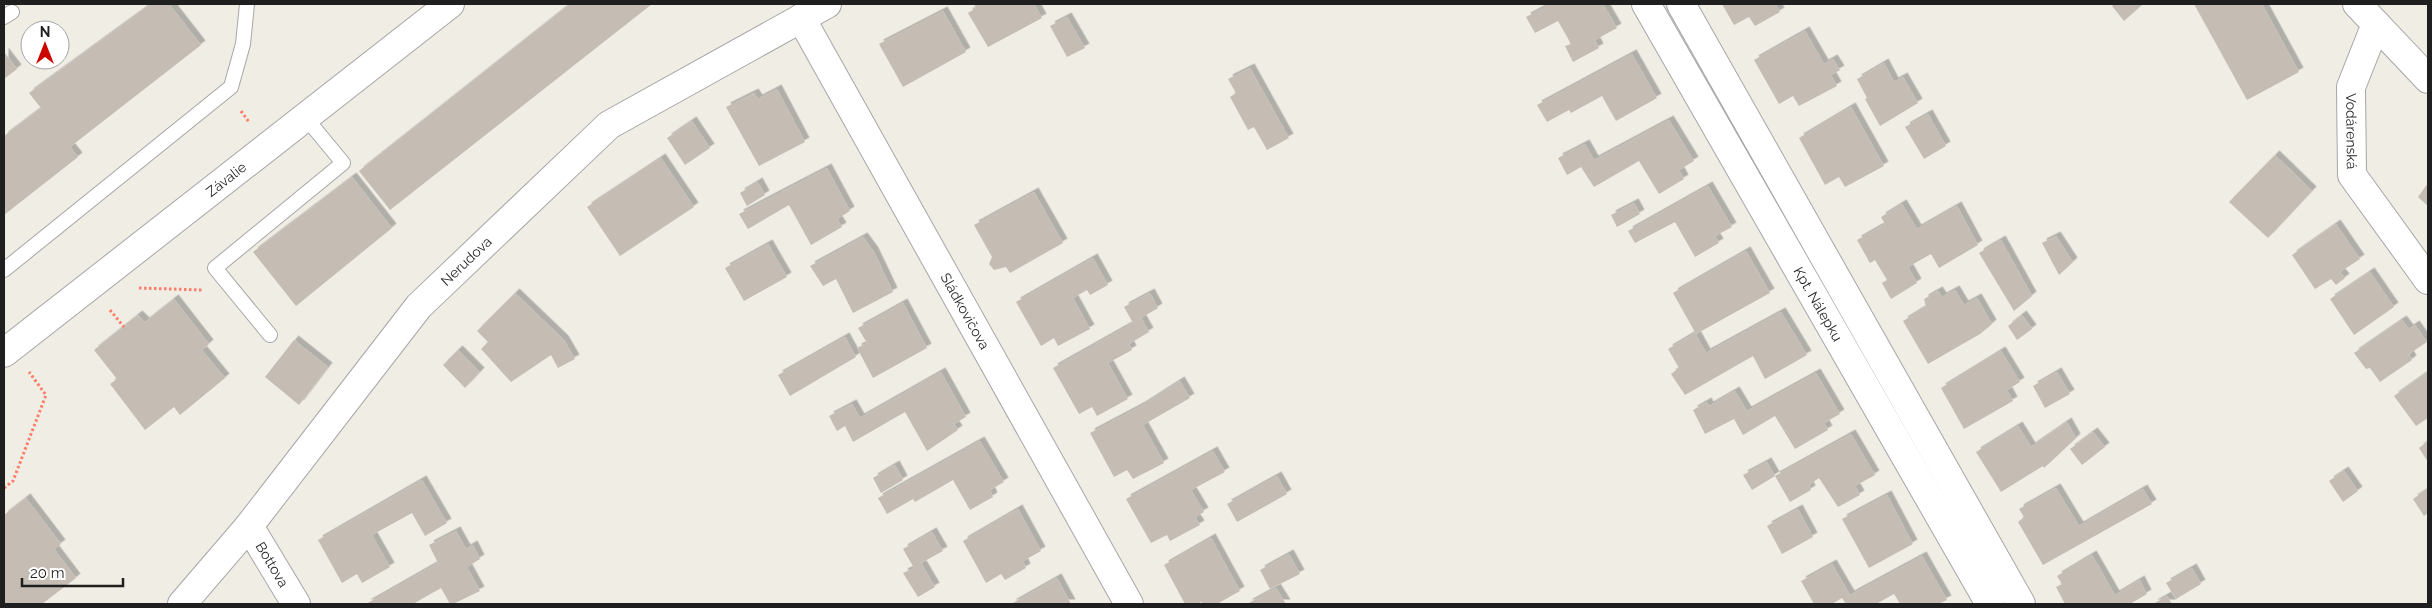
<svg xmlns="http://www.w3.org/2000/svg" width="2432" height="608" viewBox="0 0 2432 608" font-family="Raleway,sans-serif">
  <defs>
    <filter id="shadow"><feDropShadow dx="4.5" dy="-4.5" stdDeviation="0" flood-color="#0004"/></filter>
  </defs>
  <rect width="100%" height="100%" fill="#f0ede5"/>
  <g fill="#c5bcb4" filter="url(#shadow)">
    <path d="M151 4H169L201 45 70 147 78 157 4 215V136L41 108 29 93Z"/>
    <path d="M570 4H652L390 210 359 171Z"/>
    <path d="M974 4H1034L1042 18 988 47 968 13 976 8Z"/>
    <path d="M1551 4H1603L1617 28 1595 40 1599 48 1573 62 1565 46 1571 44 1558 21 1535 33 1526 17Z"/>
    <path d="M1722 4H1775L1780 12 1755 26 1749 17 1734 25Z"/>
    <path d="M2114 4H2143L2124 21 2112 6Z"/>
    <path d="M2194 4H2262L2299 72 2247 100Z"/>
    <path d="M943 11 966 52 903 87 879 44Z"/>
    <path d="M1067 17 1085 48 1067 57 1050 26Z"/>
    <path d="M1805 31 1824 64 1833 59 1840 70 1831 75 1837 86 1799 106 1793 96 1779 104 1754 60Z"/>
    <path d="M4 52 17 69 4 79Z"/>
    <path d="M1632 54 1657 98 1616 121 1602 96 1571 113 1569 110 1547 122 1537 105Z"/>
    <path d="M1884 63 1894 82 1903 77 1918 103 1880 126 1865 99 1867 98 1857 79Z"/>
    <path d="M1250 68 1289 138 1267 150 1254 127 1248 130 1230 97 1236 93 1228 79Z"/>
    <path d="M777 89 805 142 759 166 726 107 754 93 758 99Z"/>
    <path d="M1851 107 1884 166 1845 187 1839 177 1825 185 1799 138Z"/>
    <path d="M1928 114 1946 146 1924 159 1905 127Z"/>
    <path d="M1669 120 1694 161 1679 170 1684 179 1659 194 1639 161 1594 187 1581 167 1567 175 1558 158 1585 144 1594 160Z"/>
    <path d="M692 121 710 148 685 165 667 138Z"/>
    <path d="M2275 155 2312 191 2268 238 2229 202Z"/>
    <path d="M661 158 694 207 620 256 587 207Z"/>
    <path d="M827 168 850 211 837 219 842 227 811 245 789 205 748 229 739 214Z"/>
    <path d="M352 177 392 228 296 306 253 252Z"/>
    <path d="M758 182 765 195 747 206 740 193Z"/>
    <path d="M2428 183V206L2418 197Z"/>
    <path d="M1708 186 1732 227 1715 236 1719 243 1695 257 1675 222 1635 243 1628 231Z"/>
    <path d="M1034 192 1063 243 1010 273 1006 267 994 270 989 264 992 257 974 225Z"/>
    <path d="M1634 203 1640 214 1617 227 1611 215Z"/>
    <path d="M1902 204 1917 229 1957 206 1978 245 1939 268 1931 254 1908 267 1917 283 1891 299 1882 283 1887 280 1875 260 1870 263 1857 240 1885 224 1881 217Z"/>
    <path d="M2336 224 2360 259 2340 272 2345 278 2336 285 2331 279 2315 289 2292 255Z"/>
    <path d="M2056 236 2073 262 2059 275 2042 243Z"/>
    <path d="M863 237 874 252 893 292 853 313 836 279 823 286 810 266Z"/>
    <path d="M2001 240 2032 296 2014 311 1979 253Z"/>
    <path d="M768 244 787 277 744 301 725 268Z"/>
    <path d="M1746 251 1770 293 1696 334 1673 293Z"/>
    <path d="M1093 258 1108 285 1090 295 1087 290 1073 298 1090 329 1058 346 1054 338 1041 346 1016 302Z"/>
    <path d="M2370 272 2394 307 2354 335 2330 299Z"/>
    <path d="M1955 290 1964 305 1977 298 1992 324 1980 334 1928 364 1903 321 1926 307 1924 299 1938 291 1942 297Z"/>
    <path d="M515 293 564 340 575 359 558 368 551 355 511 382 481 349 488 342 477 331Z"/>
    <path d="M1150 293 1158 308 1141 318 1149 332 1129 344 1132 350 1108 363 1128 399 1097 416 1092 407 1079 414 1053 368 1133 323 1124 307Z"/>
    <path d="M174 299 209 344 202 350 225 378 180 415 174 407 145 430 110 384 117 379 94 350 138 315 145 322Z"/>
    <path d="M903 303 927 348 873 378 857 348 867 343 858 328Z"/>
    <path d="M1781 312 1807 355 1765 379 1753 356 1685 395 1671 374 1679 368 1668 349 1695 333 1706 353Z"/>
    <path d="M2022 315 2032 329 2017 340 2008 326Z"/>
    <path d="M2402 320 2409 329 2415 325 2427 342 2409 354 2412 360 2380 382 2370 368 2366 369 2354 353Z"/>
    <path d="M845 337 856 357 790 396 778 375Z"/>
    <path d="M294 340 328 367 299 405 265 377Z"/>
    <path d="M458 350 480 372 465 388 443 365Z"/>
    <path d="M2001 351 2020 382 2007 390 2013 401 1964 429 1941 388Z"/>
    <path d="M941 372 966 417 954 424 958 430 927 451 905 412 853 442 845 426 837 431 829 416 852 404 860 418Z"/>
    <path d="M2057 372 2070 394 2045 408 2033 386Z"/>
    <path d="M2428 372V418L2416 426 2394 396Z"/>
    <path d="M1816 373 1840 414 1824 423 1828 430 1795 449 1775 416 1743 435 1734 419 1705 434 1693 410 1707 402 1709 406 1735 391 1747 411Z"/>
    <path d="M1180 381 1190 398 1143 425 1164 463 1133 479 1127 470 1114 477 1090 433 1141 406Z"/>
    <path d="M2067 422 2076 438 2044 468 2043 466 2001 492 1976 452 2018 426 2031 447Z"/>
    <path d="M2093 432 2105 447 2082 465 2070 449Z"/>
    <path d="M1851 434 1875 475 1855 486 1860 495 1838 507 1819 478 1809 485 1811 490 1790 502 1775 476Z"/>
    <path d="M980 441 1004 482 990 490 993 497 970 510 953 480 915 502 913 499 887 514 878 498Z"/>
    <path d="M2428 441V462L2419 448Z"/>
    <path d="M1213 451 1225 472 1191 490 1204 512 1195 517 1200 525 1170 541 1167 535 1151 543 1126 499Z"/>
    <path d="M1767 462 1775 476 1752 490 1743 475Z"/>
    <path d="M895 465 903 480 881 493 873 478Z"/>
    <path d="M2344 471 2358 491 2343 502 2329 481Z"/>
    <path d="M1277 476 1287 494 1237 522 1227 504Z"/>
    <path d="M422 480 447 523 425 536 412 513 372 535 390 567 362 583 357 574 342 583 318 540Z"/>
    <path d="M2056 488 2079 526 2143 489 2152 504 2043 565 2018 522 2024 517 2019 509Z"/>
    <path d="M2428 489V513L2424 516 2413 499Z"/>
    <path d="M1887 495 1913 544 1869 568 1842 519Z"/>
    <path d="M26 498 61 544 54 549 76 578 42 604H4V515Z"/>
    <path d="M1018 509 1041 551 1023 561 1026 568 1005 580 1001 574 986 583 963 541Z"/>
    <path d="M1798 509 1813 537 1782 554 1767 526Z"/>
    <path d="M456 531 466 549 473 545 480 559 467 567 480 591 453 604H450L441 588 413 604H366L438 563 429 545Z"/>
    <path d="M932 532 943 551 921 563 935 587 918 597 903 573 914 568 903 549Z"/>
    <path d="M1211 538 1240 591 1217 604H1203L1201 602 1197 604H1185L1164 565Z"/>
    <path d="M1289 554 1300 574 1270 589 1260 570Z"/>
    <path d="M2092 555 2115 595 2140 580 2147 594 2130 604H2065L2056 587 2062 584 2057 576Z"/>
    <path d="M1922 556 1947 600 1938 604H1900L1894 594 1876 604H1846L1842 598 1832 604H1814L1801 581 1832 564 1850 595Z"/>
    <path d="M2192 568 2201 584 2176 599 2166 583Z"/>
    <path d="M1057 578 1071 604H1011Z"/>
    <path d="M1276 588 1286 604H1247Z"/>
    <path d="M2167 596 2172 604H2153Z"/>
  </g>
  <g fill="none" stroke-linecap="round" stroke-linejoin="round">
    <g stroke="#a6a6a6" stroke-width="16">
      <g id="lane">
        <path d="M4 17 12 12"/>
        <path d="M4 270 231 87 243 44 247 4"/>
        <path d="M270 335 215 268 343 163 305 117"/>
      </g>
    </g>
    <g stroke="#a6a6a6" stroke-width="30">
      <g id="street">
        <path id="s1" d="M1646 4 1990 604"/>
        <path d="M1681 4 2021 604"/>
        <path d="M2357 4 2428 79"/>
        <path id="s2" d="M801 18 1129 604"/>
        <path id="s3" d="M2376 24 2351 87 2352 175 2428 280"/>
        <path id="s4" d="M4 353 450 4"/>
        <path id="s5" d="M249 526 296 604"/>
        <path id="s6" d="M182 604 249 526 419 306 609 125 827 4"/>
      </g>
    </g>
    <g stroke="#fc7d69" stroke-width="3" stroke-dasharray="2.5 2.5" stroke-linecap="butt">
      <path d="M241 111 249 122"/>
      <path d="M139 288 202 290"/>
      <path d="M110 310 124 327"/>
      <path d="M4 488 13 481 46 395 29 372"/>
    </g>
    <use href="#lane" stroke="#fff" stroke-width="14"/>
    <use href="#street" stroke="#fff" stroke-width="28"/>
  </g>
  <g text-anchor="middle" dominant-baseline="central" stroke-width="4" stroke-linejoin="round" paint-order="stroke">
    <g font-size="14" fill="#1f1f1f" stroke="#fff">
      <text stroke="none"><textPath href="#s3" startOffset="112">Vodárenská</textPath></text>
      <text stroke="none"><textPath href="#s4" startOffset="282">Závalie</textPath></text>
      <text stroke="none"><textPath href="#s6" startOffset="446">Nerudova</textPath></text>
      <text stroke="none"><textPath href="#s1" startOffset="346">Kpt. Nálepku</textPath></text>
      <text stroke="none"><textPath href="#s2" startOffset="336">Sládkovičova</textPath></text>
      <text stroke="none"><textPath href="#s5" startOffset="45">Bottova</textPath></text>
    </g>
  </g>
  <rect width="2432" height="608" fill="none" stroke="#1f1f1f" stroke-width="10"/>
  <g transform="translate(45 45)"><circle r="24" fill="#ffffff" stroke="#a5a5a5"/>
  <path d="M0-4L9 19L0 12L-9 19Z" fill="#ce0600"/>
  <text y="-8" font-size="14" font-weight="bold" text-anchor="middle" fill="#1f1f1f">N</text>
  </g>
  <path d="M22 578v8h101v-8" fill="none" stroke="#1f1f1f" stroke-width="2.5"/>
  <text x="30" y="578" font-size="15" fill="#1f1f1f" stroke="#ffffff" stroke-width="4" paint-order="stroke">20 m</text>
</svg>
